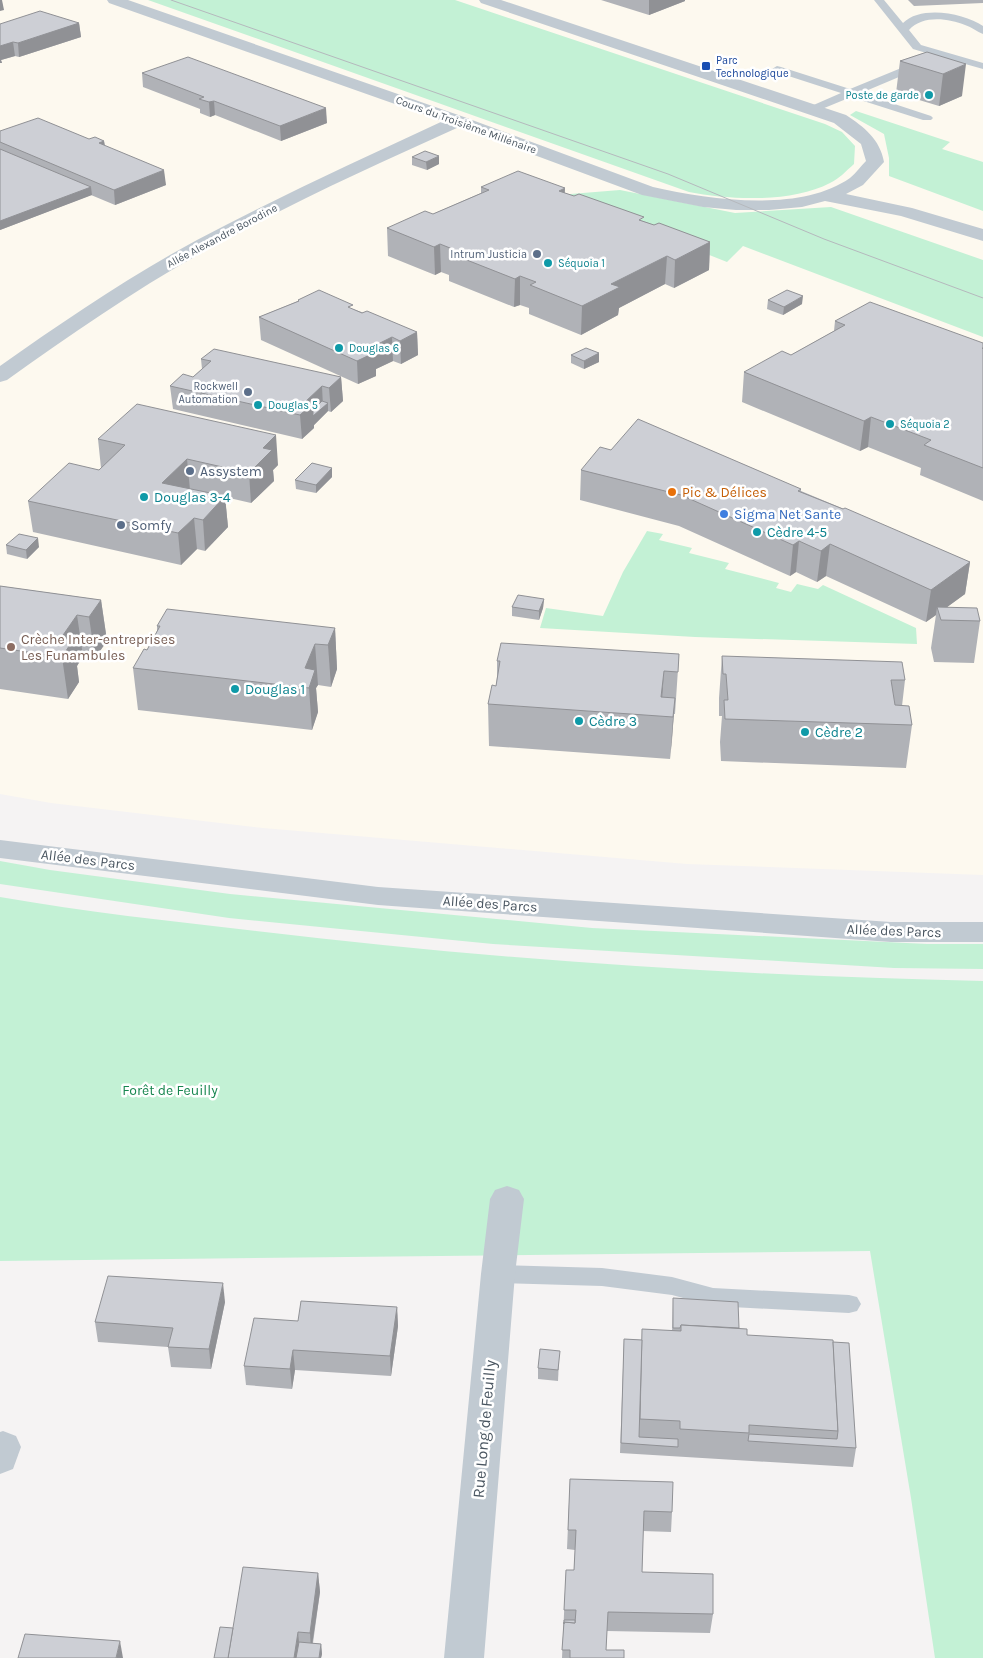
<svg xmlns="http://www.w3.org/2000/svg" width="983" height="1658" viewBox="0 0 983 1658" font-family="Karla,sans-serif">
  <rect width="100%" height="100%" fill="#f5f3f3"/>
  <path fill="#fdf9ef" d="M0 0H983V875L687 864 263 828 51 803 0 794Z"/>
  <g fill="#c3f1d5">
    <path d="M148 0H455L825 124 842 132 855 146 854 164C846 171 839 179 830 183 792 203 730 200 689 192Z"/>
    <path d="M856 111 950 142 942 149 983 162V211L889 176V158L884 134 850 115Z"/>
    <path d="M620 190 735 213 831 207 983 260V337L743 246 727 262 558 195Z"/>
    <path d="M647 531 663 534 659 540 692 548 689 553 729 563 725 569 779 583 776 588 791 592 797 584 818 589 823 585 916 628 917 644 695 637 540 628 546 608 603 616 623 572Z"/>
    <path d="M0 861 50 870 230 894 592 928 927 944H983V969L894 968 493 944 229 918 0 884Z"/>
    <path d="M0 897C85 912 170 921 256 931 497 960 740 976 983 981V1658H935L911 1498 870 1251 0 1261Z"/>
  </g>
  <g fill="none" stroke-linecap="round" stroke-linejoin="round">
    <g fill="#c1cad2" fill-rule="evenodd">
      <path d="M874 0H884L903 23C921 5 964 13 983 26V34C977 32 972 27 965 25 948 18 922 15 909 30L921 45 983 63V69L944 58 861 93 931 116 933 118 931 120H923L851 97 817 111H809L807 109 809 107 841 93 773 71 772 69 777 66 781 67 850 89 933 55 913 49Z"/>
      <path d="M498 1265 602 1268 672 1277 713 1288 849 1295 857 1297 861 1304 857 1311 849 1313 713 1306 672 1295 602 1286 498 1283 490 1280 486 1274 490 1268Z"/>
    </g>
    <g fill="#c1cad2" fill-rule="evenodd">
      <path d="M107 0H128L464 117 653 187C710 200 800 213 850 178 856 173 861 166 866 161L861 144 834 123 481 3 479 0H501L846 115C864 127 880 139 884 162L863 185 846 194 912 208 983 229V241L901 216 825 201 802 207 769 210H736L703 207 642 195 459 127C375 165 291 203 210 248 139 287 73 333 7 380L0 382V366C64 321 128 277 197 240 278 197 361 159 443 121L109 3Z"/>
      <path d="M0 840 378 887 891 922H983V942H891L378 905 0 858Z"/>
      <path d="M507 1186 519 1190 524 1199 515 1274 484 1658H444L481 1274 490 1199 495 1190Z"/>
      <path d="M3 1431 16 1436 21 1447 13 1469 0 1474V1432Z"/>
    </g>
    <path stroke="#b5b8bd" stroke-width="1" d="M171 0 668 174 824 239 983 298"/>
  </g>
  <g fill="#b0b2b7">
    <path d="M601 0H685V1L649 15Z"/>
    <path d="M908 0H983V3L914 6Z"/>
    <path d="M79 23 81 37 19 57 15 56 1 60 2 63H0V24Z"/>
    <path d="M927 52 962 96 939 106 896 93 900 61Z"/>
    <path d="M142 73 327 123 281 141 215 115 210 117 200 113V109L143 87Z"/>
    <path d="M0 131 104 141 105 146 166 185 115 205 91 195 0 230Z"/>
    <path d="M412 157 439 164 427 170 412 165Z"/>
    <path d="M481 187 565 193 654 225 710 242 709 270 674 288 665 284 619 308 618 315 581 335 529 314V308L520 305 514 307 449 281V275L441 272 435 275 388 256 387 228 433 214 481 193Z"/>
    <path d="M298 300 353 309 417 332 418 355 401 364 393 361 376 369V376L358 384 261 340 259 317 298 301Z"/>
    <path d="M768 300 802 304 783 315 767 309Z"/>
    <path d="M835 321 983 343V501L920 475 921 468 868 447 860 451 742 402 744 372 791 355 834 331Z"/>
    <path d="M599 353V362L584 369 571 363V355Z"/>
    <path d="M201 359 341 377 343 401 331 412 328 411 314 425V428L302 439 173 409 170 386 193 377 202 369Z"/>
    <path d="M98 439 278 465 273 470 274 481 251 503 225 497 228 527 205 551 197 549 181 565 33 532 28 501 99 470 101 468Z"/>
    <path d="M332 468V477L316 493 296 489 295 480Z"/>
    <path d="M581 470 801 489V491L970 562 965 594 947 607 980 621 974 663 934 662 931 648 936 615 926 622 826 576 817 582 796 572 790 576 679 526 580 500Z"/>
    <path d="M6 545 39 547 27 559 7 554Z"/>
    <path d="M0 586 101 600 107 641 95 658 83 656 77 666 79 682 68 699 0 689Z"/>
    <path d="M544 599 543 608 539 620 512 616V607Z"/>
    <path d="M157 626 335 628 337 669 331 687 318 685 316 688 318 712 312 730 138 710 133 668 147 650 157 631Z"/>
    <path d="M679 654 675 714H674L670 759 489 746 488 704 496 686 497 677V661Z"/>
    <path d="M722 656 905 680 902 706 912 725 906 768 721 761 720 742 722 716H719V698Z"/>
    <path d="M673 1298 739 1328 856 1448 853 1467 620 1453 624 1339 642 1340V1329L672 1331Z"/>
    <path d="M225 1302 211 1369 171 1367 168 1347 98 1342 95 1322Z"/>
    <path d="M397 1307 398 1326 391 1376 295 1370 292 1389 246 1385 244 1366 298 1321Z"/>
    <path d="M559 1361 558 1381 538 1379V1368Z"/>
    <path d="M570 1479 672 1512 671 1532 643 1531 642 1572 713 1614 710 1633 607 1631 606 1650 624 1658H562L566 1570H574L575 1550 567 1549Z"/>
    <path d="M318 1573 320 1592 313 1643 321 1644 322 1654 321 1658H214L233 1628Z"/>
  </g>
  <g fill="#909195">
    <path d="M0 0H2L4 10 0 11Z"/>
    <path d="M649 0H685V1L649 15Z"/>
    <path d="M79 23 81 37 19 57 18 43Z"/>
    <path d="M13 42 15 56 1 60 2 63H0V46Z"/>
    <path d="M966 64 962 96 939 106 943 74Z"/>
    <path d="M214 101 215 115 210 117 209 102Z"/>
    <path d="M326 108 327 123 281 141 280 126Z"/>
    <path d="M104 141 106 155 99 143Z"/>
    <path d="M439 156V164L427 170 426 162Z"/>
    <path d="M164 170 166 185 115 205 114 190Z"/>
    <path d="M91 187 92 195 0 230V221Z"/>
    <path d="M565 188 564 215 559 191Z"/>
    <path d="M710 242 709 270 674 288 675 260Z"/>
    <path d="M440 244 441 272 435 275 434 247Z"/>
    <path d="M667 256 665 284 619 308 618 315 581 335 582 306 611 284Z"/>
    <path d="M520 276V305L514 307 515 279Z"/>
    <path d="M803 296 802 304 783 315 784 307Z"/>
    <path d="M417 332 418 355 401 364 400 341Z"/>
    <path d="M392 337 393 361 376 369V376L358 384 357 361 368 349Z"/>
    <path d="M599 353V362L584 369V361Z"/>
    <path d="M341 377 343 401 331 412 329 388Z"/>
    <path d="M322 386 323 407 328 403V411L314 425V428L302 439 300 415 305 402Z"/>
    <path d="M871 417 868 447 860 451 864 421Z"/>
    <path d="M276 435 278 465 273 470 274 481 251 503 249 473 263 448Z"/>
    <path d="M187 459 190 490 162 483Z"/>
    <path d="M332 468V477L316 493V485Z"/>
    <path d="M225 496 228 527 205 551 203 520Z"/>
    <path d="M194 518 197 549 181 565 178 533Z"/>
    <path d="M38 538 39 547 27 559 26 550Z"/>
    <path d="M799 541 796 572 790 576 793 545Z"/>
    <path d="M830 544 826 576 817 582 821 551Z"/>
    <path d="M970 562 965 594 939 613 937 607 936 615 926 622 931 590Z"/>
    <path d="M544 599 543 608 539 620V611Z"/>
    <path d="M101 600 107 641 95 658 89 617Z"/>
    <path d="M77 615 83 656 77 666 79 682 68 699 62 657 61 638Z"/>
    <path d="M335 628 337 669 331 687 328 645Z"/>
    <path d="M315 644 318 685 316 688 318 712 312 730 309 688 305 668Z"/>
    <path d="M664 671 661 716V697Z"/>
    <path d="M675 698 672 740 670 759 673 717Z"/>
    <path d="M223 1283 225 1302 211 1369 209 1349Z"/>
    <path d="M397 1307 398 1326 391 1376 390 1356Z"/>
    <path d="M293 1350 295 1370 292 1389 290 1369Z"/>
    <path d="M318 1573 320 1592 311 1652 310 1633Z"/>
    <path d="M298 1632 300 1652 299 1658H294Z"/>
    <path d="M120 1641 123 1658H116Z"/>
    <path d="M321 1644 322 1654 321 1658H319Z"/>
  </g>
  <g fill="#cdcfd5" stroke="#909195">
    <path d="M40 11 79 23 18 43 13 42 0 46V24Z"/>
    <path d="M927 52 966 64 943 74 900 61Z"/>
    <path d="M188 57 326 108 280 126 214 101 209 102 199 99 204 97 142 73Z"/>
    <path d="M38 118 89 139 95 137 104 141 99 143 164 170 114 190 0 142V131Z"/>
    <path d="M0 149 91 187 0 221Z"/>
    <path d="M425 151 439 156 426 162 412 157Z"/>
    <path d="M518 171 565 188 559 191 574 196 579 194 644 217 639 220 654 225 659 223 710 242 675 260 667 256 611 284 620 287 582 306 530 285 536 282 520 276 515 279 449 253 455 250 440 244 434 247 387 228 425 211 433 214 489 190 481 187Z"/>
    <path d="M319 290 353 305 348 307 362 313 367 311 417 332 400 341 392 337 368 349 376 352 357 361 259 317 299 301 298 300Z"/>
    <path d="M787 290 803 296 784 307 768 300Z"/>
    <path d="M870 302 983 343V348H982L983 349V468L924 445 931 440 871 417 864 421 744 372 782 351 791 355 845 325 835 321Z"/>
    <path d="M586 348 599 353 584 361 571 355Z"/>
    <path d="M214 349 341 377 329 388 322 386 305 402 312 404 300 415 170 386 183 374 193 377 211 361 201 359Z"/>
    <path d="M322 401 328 403 313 416V410Z"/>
    <path d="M137 404 276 435 263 448 272 450 249 473 187 459 162 483 225 496 203 520 194 518 178 533 28 501 69 463 99 470 125 445 98 439Z"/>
    <path d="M638 419 801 489 798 491 843 509 845 508 970 562 931 590 830 544 821 551 799 541 793 545 681 495 581 470 600 447 611 450Z"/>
    <path d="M312 463 332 468 316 485 295 480Z"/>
    <path d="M19 534 38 538 26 550 6 545Z"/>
    <path d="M0 586 101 600 89 617 77 615 61 638 73 640 62 657 0 648Z"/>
    <path d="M518 595 544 599 539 611 512 607Z"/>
    <path d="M937 607 977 608 980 621 941 620Z"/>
    <path d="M167 609 335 628 328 645 315 644 305 668 315 670 309 688 133 668 144 649 147 650 160 626H157Z"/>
    <path d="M501 643 679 654 678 672 664 671 661 697 675 698 673 717 488 704 492 685 496 686 500 661H497Z"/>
    <path d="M722 656 902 662 905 680H891L895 705 909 706 912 725 725 719 724 700H728L726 674H723Z"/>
    <path d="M108 1276 223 1283 209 1349 168 1347 173 1328 95 1322Z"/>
    <path d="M673 1298 738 1302 739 1328 681 1325 680 1328H673Z"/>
    <path d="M301 1301 397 1307 390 1356 293 1350 290 1369 244 1366 254 1318 298 1321Z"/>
    <path d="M681 1325 747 1329V1335L833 1340 838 1431 749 1425V1433L680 1429V1421L640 1419 642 1329 681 1331Z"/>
    <path d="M624 1339 642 1340 639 1437 678 1439V1447L621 1443Z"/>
    <path d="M833 1342 849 1343 856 1448 748 1441 749 1434 837 1439 838 1431Z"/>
    <path d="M540 1349 560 1351 558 1370 538 1368Z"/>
    <path d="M570 1479 673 1482 672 1512 644 1511 642 1572 713 1574V1614L608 1612 606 1650H624V1658H570V1650H562L564 1622 575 1623 576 1610H564L566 1570H574L576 1530H568Z"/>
    <path d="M243 1567 318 1573 310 1633 298 1632 294 1658H228Z"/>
    <path d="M564 1620H575V1623L564 1622V1624Z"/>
    <path d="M220 1627 233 1628 228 1658H214Z"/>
    <path d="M25 1634 120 1641 116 1658H18Z"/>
    <path d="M299 1642 321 1644 319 1658H296Z"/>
  </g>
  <rect fill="#1a4fb4" stroke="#fff" stroke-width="2" x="701" y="61" width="10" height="10" rx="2.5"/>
  <g fill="#0f9aa8" stroke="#fff" stroke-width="2">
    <circle cx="929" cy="95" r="5"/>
    <circle cx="548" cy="263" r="5"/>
    <circle cx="339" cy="348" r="5"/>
    <circle cx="258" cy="405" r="5"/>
    <circle cx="890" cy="424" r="5"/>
    <circle cx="144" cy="497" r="5"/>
    <circle cx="757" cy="532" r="5"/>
    <circle cx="235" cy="689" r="5"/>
    <circle cx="579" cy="721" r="5"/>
    <circle cx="805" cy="732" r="5"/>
  </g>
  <g fill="#5c6f8a" stroke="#fff" stroke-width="2">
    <circle cx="537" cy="254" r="5"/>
    <circle cx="248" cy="392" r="5"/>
    <circle cx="190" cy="471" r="5"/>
    <circle cx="121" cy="525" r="5"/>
  </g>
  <circle fill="#e8710a" stroke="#fff" stroke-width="2" cx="672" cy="492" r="5"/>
  <circle fill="#3f7fe0" stroke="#fff" stroke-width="2" cx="724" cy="514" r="5"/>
  <circle fill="#8d6e63" stroke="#fff" stroke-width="2" cx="11" cy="647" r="5"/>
  <g text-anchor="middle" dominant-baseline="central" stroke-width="5" stroke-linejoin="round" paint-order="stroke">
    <g font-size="11" fill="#164399" stroke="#fff" text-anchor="start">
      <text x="716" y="60">Parc<tspan x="716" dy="13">Technologique</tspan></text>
    </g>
    <g font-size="11" fill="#0d838f" stroke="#fff" text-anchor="start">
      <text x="919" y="95" text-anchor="end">Poste de garde</text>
      <text x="558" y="263">Séquoia 1</text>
      <text x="349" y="348">Douglas 6</text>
      <text x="268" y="405">Douglas 5</text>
      <text x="900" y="424">Séquoia 2</text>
    </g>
    <g font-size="11" fill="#4a5661" stroke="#fff">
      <text transform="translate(466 125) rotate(20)">Cours du Troisième Millénaire</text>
      <text transform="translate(222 236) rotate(-28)">Allée Alexandre Borodine</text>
    </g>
    <g font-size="11" fill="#4e5e75" stroke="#fff" text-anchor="end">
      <text x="527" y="254">Intrum Justicia</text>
      <text x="238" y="386">Rockwell<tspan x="238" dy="13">Automation</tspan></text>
    </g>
    <g font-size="14" fill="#4e5e75" stroke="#fff" text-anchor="start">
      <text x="200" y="471">Assystem</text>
      <text x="131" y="525">Somfy</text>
    </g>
    <g font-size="14" fill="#c56008" stroke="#fff" text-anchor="start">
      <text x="682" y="492">Pic &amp; Délices</text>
    </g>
    <g font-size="14" fill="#0d838f" stroke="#fff" text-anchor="start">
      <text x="154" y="497">Douglas 3-4</text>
      <text x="767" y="532">Cèdre 4-5</text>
      <text x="245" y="689">Douglas 1</text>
      <text x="589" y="721">Cèdre 3</text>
      <text x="815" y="732">Cèdre 2</text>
    </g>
    <g font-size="14" fill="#366cbe" stroke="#fff" text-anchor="start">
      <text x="734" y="514">Sigma Net Sante</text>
    </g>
    <g font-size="14" fill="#785e54" stroke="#fff" text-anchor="start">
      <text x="21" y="639">Crèche Inter-entreprises<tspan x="21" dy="16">Les Funambules</tspan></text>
    </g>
    <g font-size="14" fill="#4a5661" stroke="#fff">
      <text transform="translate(88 860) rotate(7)">Allée des Parcs</text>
      <text transform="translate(490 904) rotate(4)">Allée des Parcs</text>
      <text transform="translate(894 931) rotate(2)">Allée des Parcs</text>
    </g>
    <g font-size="14" fill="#17864f" stroke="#fff">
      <text x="170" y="1090">Forêt de Feuilly</text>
    </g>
    <g font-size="16" fill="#4a5661" stroke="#fff">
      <text transform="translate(484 1429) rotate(-85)">Rue Long de Feuilly</text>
    </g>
  </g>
</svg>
